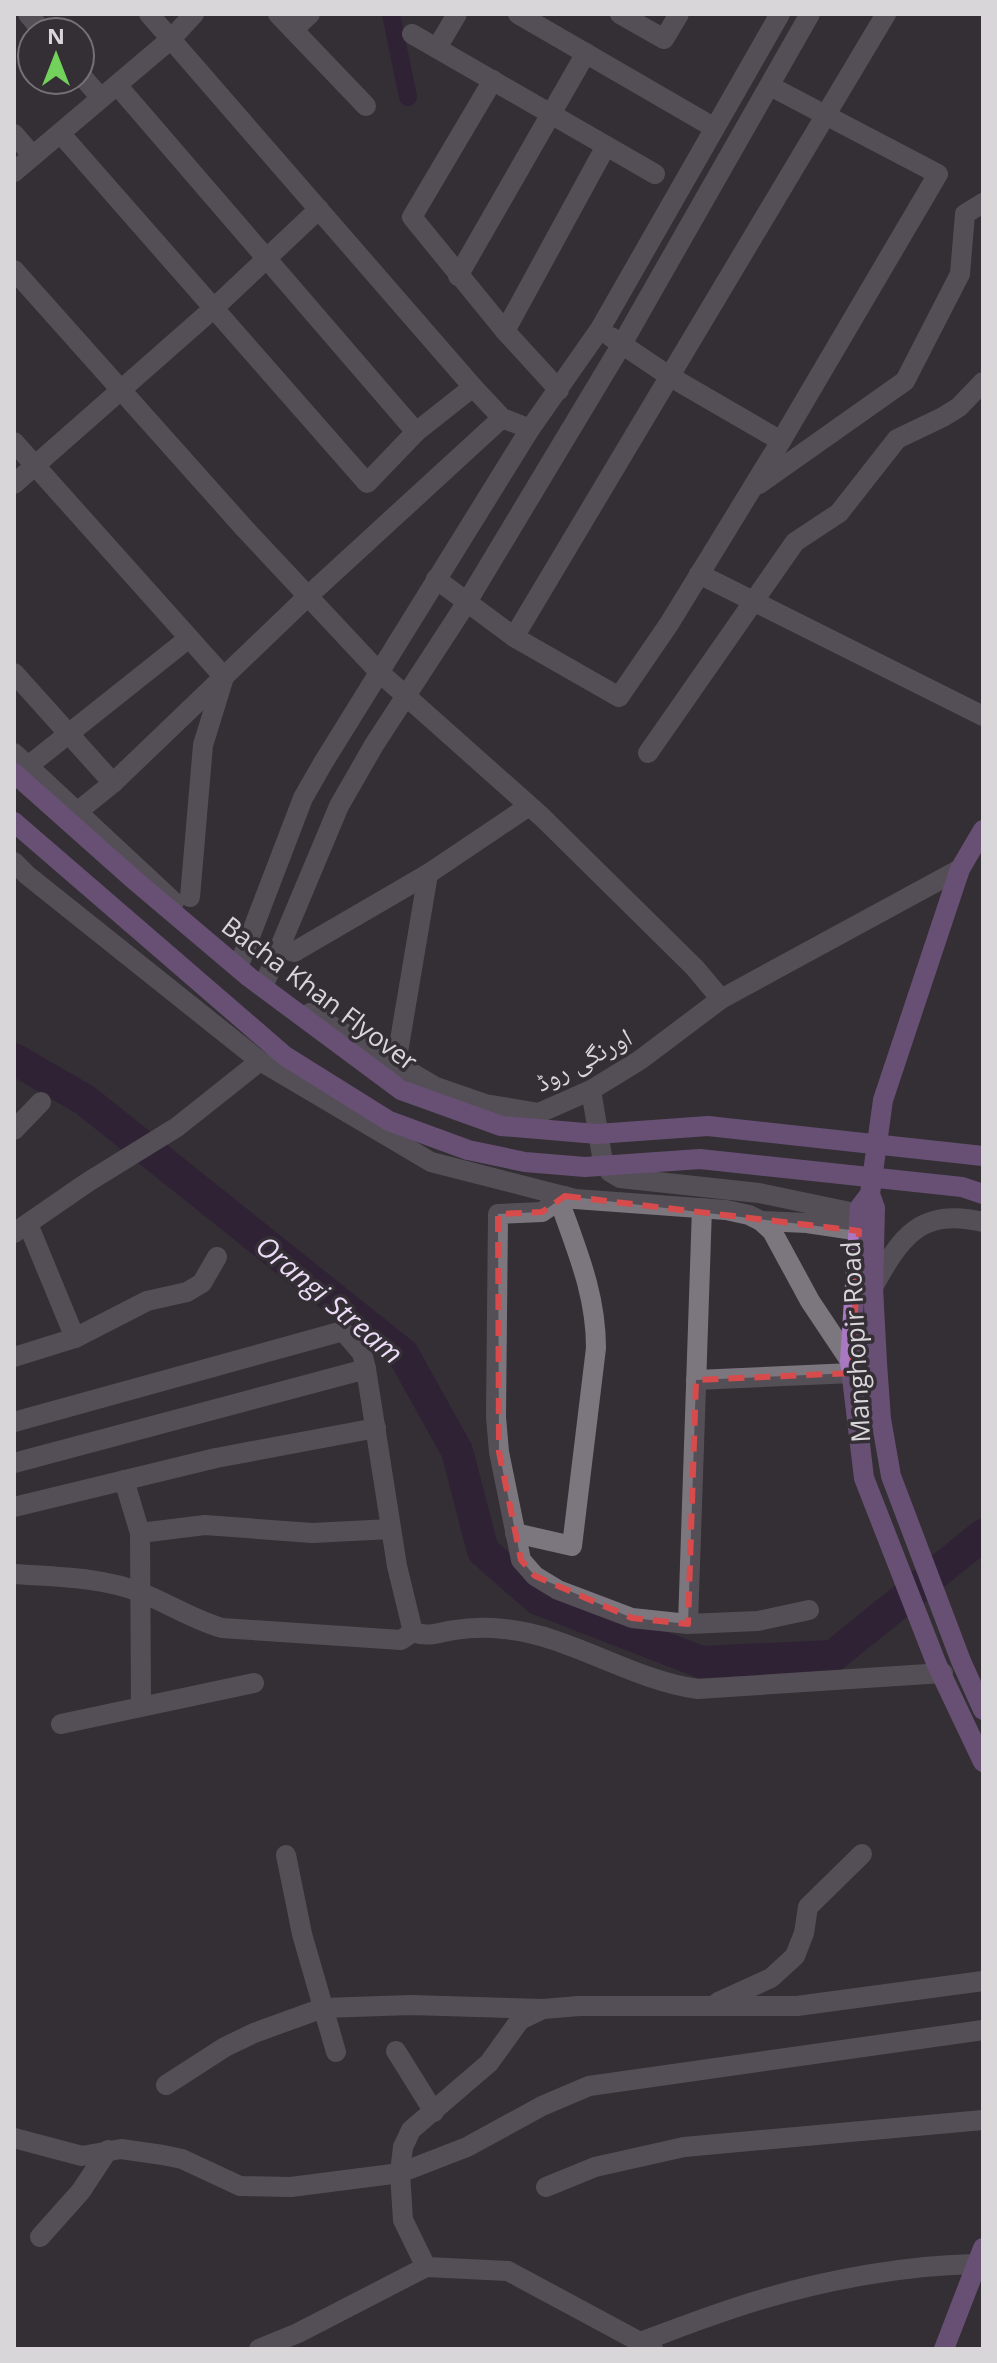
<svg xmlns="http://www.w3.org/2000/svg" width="997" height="2363" viewBox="0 0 997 2363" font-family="'Open Sans','Noto Naskh Arabic',sans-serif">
  <rect width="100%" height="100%" fill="#332f35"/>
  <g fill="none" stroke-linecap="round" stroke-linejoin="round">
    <path stroke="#2b1237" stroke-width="18" d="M391 14 408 97"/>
    <path stroke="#2b1237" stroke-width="32" d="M14 1059 85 1100 403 1354 457 1451 483 1551 538 1599 701 1662 833 1656 983 1535"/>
    <g stroke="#7c777f" stroke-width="20">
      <path d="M28 14 43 32"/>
      <path d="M149 14 473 387 502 418 530 429"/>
      <path d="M278 14 366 106"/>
      <path d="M518 14 713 127"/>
      <path d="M620 14 664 39 679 14"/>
      <path d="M293 30 310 14"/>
      <path d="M412 34 655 174"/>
      <path d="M437 48 457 14"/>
      <path d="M80 74 101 98"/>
      <path d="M493 80 412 217 505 331 559 390"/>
      <path d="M117 85 416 432 473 387"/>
      <path d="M60 133 367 483 416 432"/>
      <path d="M14 134 33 156"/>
      <path d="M14 172 171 39 194 14"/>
      <path d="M14 270 245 529 379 672 542 817 695 968 721 999"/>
      <path d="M458 276 586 53"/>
      <path d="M505 331 606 146"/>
      <path d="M611 337 669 376 781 441"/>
      <path d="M14 442 224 677 203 745 190 897"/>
      <path d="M14 484 214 308 319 209"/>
      <path d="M759 484 905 381 960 274 965 214 983 203"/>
      <path d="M699 574 983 716"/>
      <path d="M436 579 514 637 619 697 669 624 781 441 938 174 770 86"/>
      <path d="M514 637 886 14"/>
      <path d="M14 673 113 783 77 812"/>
      <path d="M14 753 174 902"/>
      <path d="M648 753 795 542 839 513 897 439 943 417 959 407 983 382"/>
      <path d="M28 766 189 638"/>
      <path d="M113 783 308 596 502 418"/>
      <path d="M14 862 27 875 260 1061 431 1162 575 1199 726 1210 749 1215 761 1221 772 1231 810 1301 850 1361"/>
      <path d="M281 948 294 952 428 874 529 806"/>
      <path d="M241 960 303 798 323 763 530 429 600 329 780 14"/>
      <path d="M266 980 339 806 374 745 467 602 622 344 810 14"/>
      <path d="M310 1013 436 1087 485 1104 539 1113 591 1090 640 1060 721 999 960 869"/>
      <path d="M398 1052 428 874"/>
      <path d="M591 1090 603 1162 610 1172 620 1178 759 1193 874 1217"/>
      <path d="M14 1130 41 1102"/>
      <path d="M565 1196 542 1212 498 1214 496 1417 499 1452 521 1560 535 1576 558 1590 632 1618 688 1624 758 1621 809 1610"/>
      <path d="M761 1221 807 1223 874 1233"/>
      <path d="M28 1224 75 1338"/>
      <path d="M14 1233 88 1182 177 1127 260 1061"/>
      <path d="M873 1287C901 1237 920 1207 983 1222"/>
      <path d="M14 1357 75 1338 147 1301 187 1292 202 1283 217 1257"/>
      <path d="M696 1380 852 1373"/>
      <path d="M14 1422 343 1331 362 1353 366 1369 397 1566 413 1632C430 1638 438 1632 455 1630 471 1627 487 1627 504 1629 570 1635 631 1680 698 1689L943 1673"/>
      <path d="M14 1463 366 1369"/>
      <path d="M124 1480 140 1533 141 1705"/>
      <path d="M14 1507 216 1458 376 1428"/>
      <path d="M140 1533 205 1525 312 1533 391 1529"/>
      <path d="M515 1533 572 1546 596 1348C596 1294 577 1251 559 1200"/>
      <path d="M14 1574C57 1577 102 1577 142 1593 169 1604 194 1620 222 1628L401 1640 413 1632"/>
      <path d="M688 1624 702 1208"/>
      <path d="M61 1724 254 1683"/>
      <path d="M286 1855 302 1934 336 2052"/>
      <path d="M718 2002 771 1978 795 1956 804 1933 808 1907 862 1854"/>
      <path d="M396 2051 434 2112"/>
      <path d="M166 2085 225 2047 254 2033 323 2008 411 2005 543 2009"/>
      <path d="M14 2138 82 2156 121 2149 163 2155 182 2159 240 2186 291 2187 400 2173 467 2147 542 2106 589 2086 983 2030"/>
      <path d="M546 2187 595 2167 684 2147 983 2120"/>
      <path d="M40 2237 81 2191 108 2150"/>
      <path d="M426 2267 403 2220 400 2173 403 2147 411 2130 489 2063 520 2020 543 2009 579 2006H797L983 1981"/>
      <path d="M640 2342C681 2327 721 2311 763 2299 829 2279 909 2265 977 2264"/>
      <path d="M259 2349 298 2333 426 2267 508 2271 653 2349"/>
    </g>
    <g stroke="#a878c0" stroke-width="20">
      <path d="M14 773 132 878 249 977 401 1090 501 1126 597 1134 708 1126 983 1156"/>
      <path d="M14 822 285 1056 389 1121 468 1150 525 1162 585 1167 700 1159 962 1187 983 1194"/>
      <path d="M983 830 960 869 883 1100 870 1194 875 1208 873 1287 877 1363 881 1419 891 1476 961 1661 983 1710"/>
      <path d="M870 1194 860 1207 850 1361 864 1478 937 1665 983 1762"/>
      <path d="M944 2349 983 2248"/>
    </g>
  </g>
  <path d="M0 0H997V2363H0ZM565 1196 859 1231 852 1373 696 1380 688 1624 632 1618 535 1576 521 1560 499 1452 498 1214 542 1212Z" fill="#332f35" fill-opacity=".55" fill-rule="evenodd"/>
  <path fill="none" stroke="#d74b4c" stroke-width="6" stroke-dasharray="16 10" stroke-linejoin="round" d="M565 1196 859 1231 852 1373 696 1380 688 1624 632 1618 535 1576 521 1560 499 1452 498 1214 542 1212Z"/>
  <g text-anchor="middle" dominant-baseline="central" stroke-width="7" stroke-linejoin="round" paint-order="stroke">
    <g font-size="26" fill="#d9d6da" stroke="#332f35">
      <text transform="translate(320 993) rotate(37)">Bacha Khan Flyover</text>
      <text transform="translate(583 1059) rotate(-28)">اورنگی روڈ</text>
      <text transform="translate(855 1342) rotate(-93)">Manghopir Road</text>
    </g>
    <g font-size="28" font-style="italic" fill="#ecdbf6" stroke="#332f35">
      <text transform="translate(330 1299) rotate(40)">Orangi Stream</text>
    </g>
  </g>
  <rect width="997" height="2363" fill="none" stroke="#d9d6da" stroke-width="32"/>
  <g transform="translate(56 56)"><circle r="38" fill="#332f35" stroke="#757277" stroke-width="2"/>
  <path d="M0-6L14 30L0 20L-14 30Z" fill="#73d25c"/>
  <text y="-12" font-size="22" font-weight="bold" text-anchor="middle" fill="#d9d6da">N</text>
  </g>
</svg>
